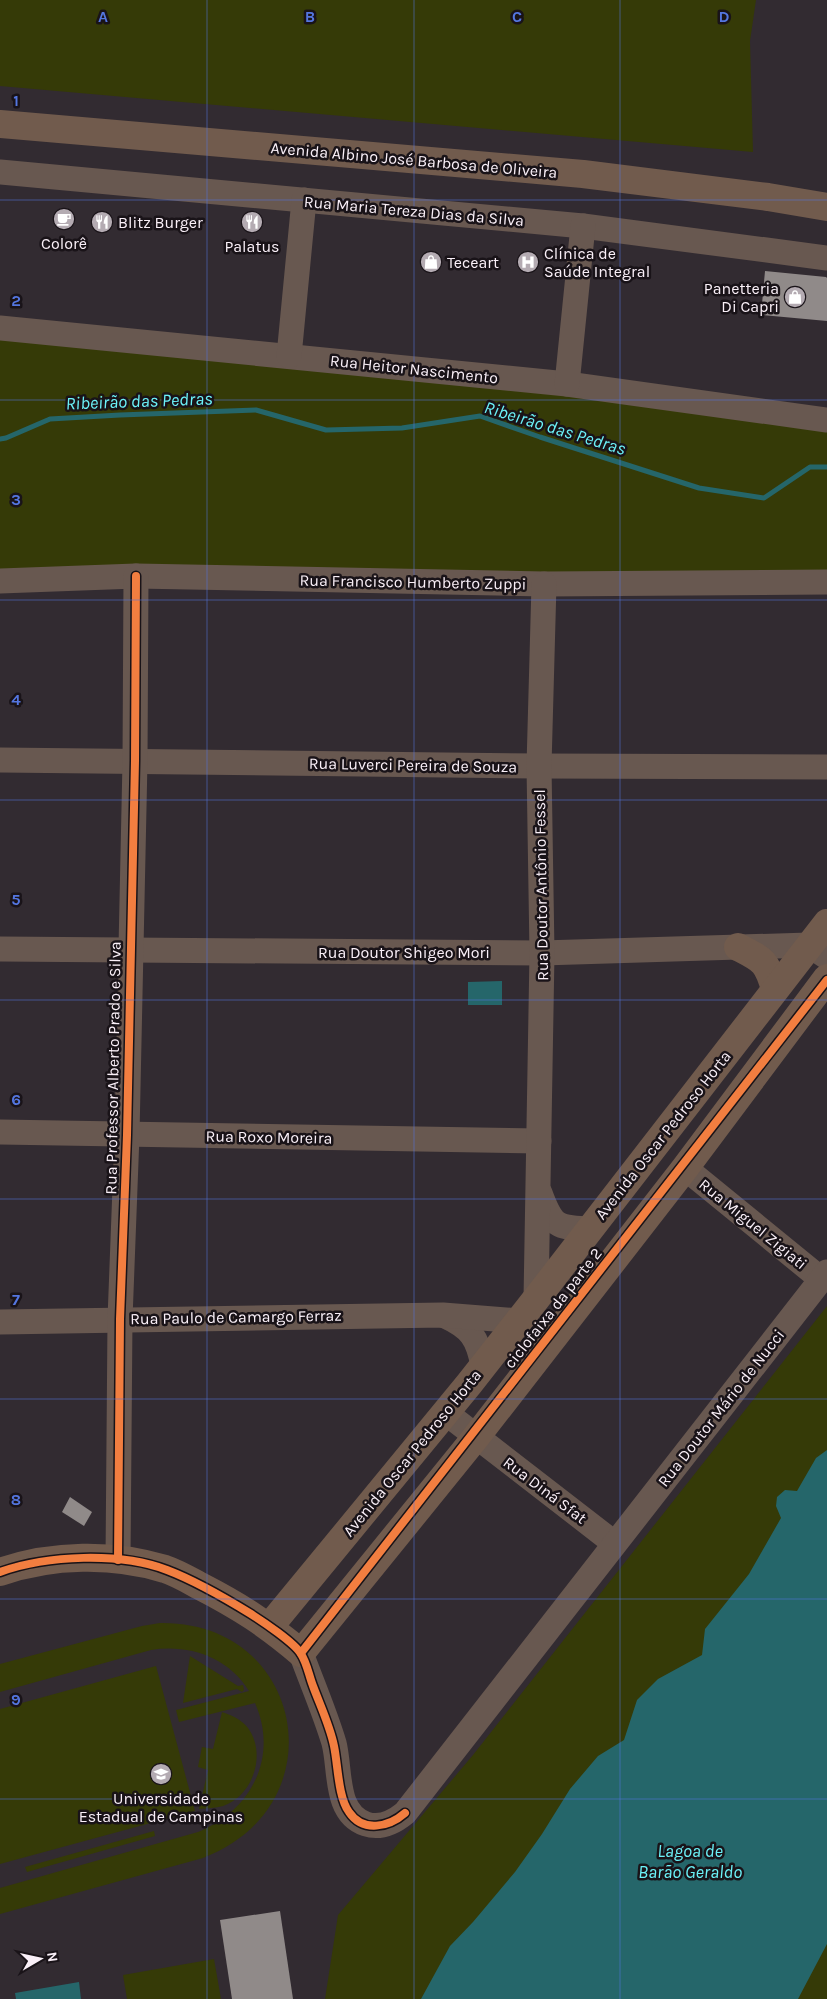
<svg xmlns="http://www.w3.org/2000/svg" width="827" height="1999" viewBox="0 0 827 1999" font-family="Karla,sans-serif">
  <rect width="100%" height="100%" fill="#322b31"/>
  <g fill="#353a07">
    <path d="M0 0H756L750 41 753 152 0 86Z"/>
    <path d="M0 328 827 420V579L0 581Z"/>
    <path d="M827 1306V1999H325L338 1915 473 1755Z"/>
    <path d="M160 1623C305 1621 339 1806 203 1858L0 1914V1888L198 1832C251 1811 279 1757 255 1703L179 1722 176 1710 249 1691C228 1657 189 1644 151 1650L0 1692V1664L142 1626Z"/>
    <path d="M190 1656 238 1686 243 1685 244 1690 242 1692 237 1689 183 1703Z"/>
    <path d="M156 1666 195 1811 0 1864V1709Z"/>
    <path d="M222 1712C231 1715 241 1719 248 1728 267 1754 253 1796 223 1806 216 1808 207 1808 199 1809L208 1770 198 1767 202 1747 213 1749Z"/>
    <path d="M154 1831 155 1836 27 1872 25 1867Z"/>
    <path d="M214 1959 221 1999H127L123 1975Z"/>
  </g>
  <g fill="#25666a">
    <path d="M502 981V1005H468V982Z"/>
    <path d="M827 1450V1944L798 1999H421L450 1946 473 1922 515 1872 542 1834 570 1789 598 1756 624 1740 637 1700 658 1679 702 1655 705 1629 749 1574 781 1518 776 1506 777 1497 785 1490 797 1491 816 1458Z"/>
    <path d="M79 1982 81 1999H16L15 1993Z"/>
  </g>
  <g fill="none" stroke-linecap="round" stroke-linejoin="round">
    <path stroke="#25666a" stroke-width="5" d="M0 439 6 438 50 419 120 415 256 410 326 430 402 428 480 416 540 437 699 488 764 498 810 467H827"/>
  </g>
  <g fill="#908a89">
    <path d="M765 271 826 277 827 278V321L761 315Z"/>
    <path d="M70 1497 92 1512 84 1526 62 1512Z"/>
    <path d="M280 1911 293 1999H232L220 1920Z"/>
  </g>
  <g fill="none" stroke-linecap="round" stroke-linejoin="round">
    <g stroke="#685850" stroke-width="25">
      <path d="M0 172 583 226 827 258"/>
      <path d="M0 328 567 384 827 420"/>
      <path d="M289 356 304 200"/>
      <path d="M567 384 583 226"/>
      <path d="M0 581 136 576 544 584 827 582"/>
      <path d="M0 760 539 766 827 767"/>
      <path d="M0 949 542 953 809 945 827 957"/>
      <path d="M0 1132 539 1141"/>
      <path d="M685 1168 821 1279"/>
      <path d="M540 1193C552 1226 556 1228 591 1229"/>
      <path d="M536 1299 542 953 539 766 544 584"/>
      <path d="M445 1316C471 1328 478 1338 483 1366"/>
      <path d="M0 1322 443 1315 519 1321"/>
      <path d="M446 1413 614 1543"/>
      <path d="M118 1560 120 1319 127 1135 135 761 136 576"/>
      <path d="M301 1653C312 1683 325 1713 334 1743 341 1770 334 1813 366 1824 381 1829 394 1822 405 1813L827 1272"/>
    </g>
    <g stroke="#715b4d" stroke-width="28">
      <path d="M0 124 583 174 768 197 827 207"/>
      <path d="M738 947C763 960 767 961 775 989"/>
      <path d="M0 1572C52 1554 113 1553 165 1569 177 1573 189 1580 200 1586 239 1606 267 1624 301 1653L476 1437 685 1168 827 978"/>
      <path d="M270 1626 469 1384 536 1299 827 923"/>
    </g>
    <g stroke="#191318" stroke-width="11">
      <g id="cycleway">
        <path d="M118 1560 120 1319 127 1135 135 761 136 576"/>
        <path d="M0 1572C47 1555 120 1552 167 1570 196 1581 225 1598 251 1614 262 1621 295 1643 301 1654 307 1663 309 1676 313 1686 320 1705 330 1726 334 1746 338 1765 338 1797 349 1812 363 1833 389 1827 405 1813"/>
        <path d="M301 1653 827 980"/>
      </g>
    </g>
    <use href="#cycleway" stroke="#f27e40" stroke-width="8"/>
  </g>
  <path fill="none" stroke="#5476e0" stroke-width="1" stroke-opacity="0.55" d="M207 0V1999M414 0V1999M620 0V1999M0 200H827M0 400H827M0 600H827M0 800H827M0 1000H827M0 1199H827M0 1399H827M0 1599H827M0 1799H827"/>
  <defs>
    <g id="cafe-disc" transform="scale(1.125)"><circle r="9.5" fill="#b4abb2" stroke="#191318"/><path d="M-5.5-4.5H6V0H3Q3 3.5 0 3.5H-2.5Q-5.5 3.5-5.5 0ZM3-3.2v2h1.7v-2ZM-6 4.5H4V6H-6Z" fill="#fff"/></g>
    <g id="restaurant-disc" transform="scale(1.125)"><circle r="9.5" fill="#b4abb2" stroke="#191318"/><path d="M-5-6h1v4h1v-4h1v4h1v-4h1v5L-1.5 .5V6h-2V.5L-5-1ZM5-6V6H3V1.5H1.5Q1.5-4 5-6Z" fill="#fff"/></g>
    <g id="shop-disc" transform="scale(1.125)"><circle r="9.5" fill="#b4abb2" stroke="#191318"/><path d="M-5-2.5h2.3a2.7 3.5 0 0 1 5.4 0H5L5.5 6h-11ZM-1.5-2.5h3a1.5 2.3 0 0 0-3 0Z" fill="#fff"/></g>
    <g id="hospital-disc" transform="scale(1.125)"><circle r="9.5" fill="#b4abb2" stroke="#191318"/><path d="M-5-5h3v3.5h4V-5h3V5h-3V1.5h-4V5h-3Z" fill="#fff"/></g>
    <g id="university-disc" transform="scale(1.125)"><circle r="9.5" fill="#b4abb2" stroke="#191318"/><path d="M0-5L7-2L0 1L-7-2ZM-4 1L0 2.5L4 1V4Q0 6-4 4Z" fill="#fff"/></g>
  </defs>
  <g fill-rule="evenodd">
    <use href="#cafe-disc" x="64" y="219"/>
    <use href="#restaurant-disc" x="102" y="222"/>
    <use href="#restaurant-disc" x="252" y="222"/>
    <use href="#shop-disc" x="431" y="262"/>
    <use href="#hospital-disc" x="528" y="262"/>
    <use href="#shop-disc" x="795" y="297"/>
    <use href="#university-disc" x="161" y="1774"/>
  </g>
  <g text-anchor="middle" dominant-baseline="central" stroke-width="5" stroke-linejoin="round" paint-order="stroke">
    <g font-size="16" fill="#faf0f8" stroke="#191318">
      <text transform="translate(414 160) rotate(5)">Avenida Albino José Barbosa de Oliveira</text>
      <text transform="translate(414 211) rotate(5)">Rua Maria Tereza Dias da Silva</text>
      <text transform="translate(414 369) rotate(6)">Rua Heitor Nascimento</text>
      <text transform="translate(413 582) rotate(1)">Rua Francisco Humberto Zuppi</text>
      <text transform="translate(413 765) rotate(1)">Rua Luverci Pereira de Souza</text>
      <text transform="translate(541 885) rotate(-91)">Rua Doutor Antônio Fessel</text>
      <text x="404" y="952">Rua Doutor Shigeo Mori</text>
      <text transform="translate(113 1068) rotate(-89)">Rua Professor Alberto Prado e Silva</text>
      <text transform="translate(663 1135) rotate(-52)">Avenida Oscar Pedroso Horta</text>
      <text transform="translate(269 1137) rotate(1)">Rua Roxo Moreira</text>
      <text transform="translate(753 1224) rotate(39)">Rua Miguel Zigiati</text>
      <text transform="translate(553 1308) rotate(-52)">ciclofaixa da parte 2</text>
      <text transform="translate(236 1317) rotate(-1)">Rua Paulo de Camargo Ferraz</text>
      <text transform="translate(721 1408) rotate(-52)">Rua Doutor Mário de Nucci</text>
      <text transform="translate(412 1453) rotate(-51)">Avenida Oscar Pedroso Horta</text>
      <text transform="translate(545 1490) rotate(37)">Rua Diná Sfat</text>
    </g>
    <g font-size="16" fill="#faf0f8" stroke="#191318" text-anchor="start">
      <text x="118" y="222">Blitz Burger</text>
      <text x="64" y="243" text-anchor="middle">Colorê</text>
      <text x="252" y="246" text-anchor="middle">Palatus</text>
      <text x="544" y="253">Clínica de<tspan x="544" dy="18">Saúde Integral</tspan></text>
      <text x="447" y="262">Teceart</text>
      <text x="779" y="288" text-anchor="end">Panetteria<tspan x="779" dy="18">Di Capri</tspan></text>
      <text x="161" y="1798" text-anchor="middle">Universidade<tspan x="161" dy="18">Estadual de Campinas</tspan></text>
    </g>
    <g font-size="18" font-style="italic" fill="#6cf2f8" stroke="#191318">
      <text transform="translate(139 401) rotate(-2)">Ribeirão das Pedras</text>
      <text transform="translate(555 428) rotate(17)">Ribeirão das Pedras</text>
      <text x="690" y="1851">Lagoa de<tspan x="690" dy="21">Barão Geraldo</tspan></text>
    </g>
  </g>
  <g font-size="16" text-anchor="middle" font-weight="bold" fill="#5476e0" stroke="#191318" stroke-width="5" stroke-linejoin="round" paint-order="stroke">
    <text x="103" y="22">A</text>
    <text x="310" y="22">B</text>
    <text x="517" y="22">C</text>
    <text x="724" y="22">D</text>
    <text x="16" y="106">1</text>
    <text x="16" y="306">2</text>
    <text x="16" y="505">3</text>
    <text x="16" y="705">4</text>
    <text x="16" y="905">5</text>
    <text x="16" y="1105">6</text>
    <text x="16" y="1305">7</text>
    <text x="16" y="1505">8</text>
    <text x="16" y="1705">9</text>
  </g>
  <g transform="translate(40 1959) rotate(81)" stroke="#191318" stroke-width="4" paint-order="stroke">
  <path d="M0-4L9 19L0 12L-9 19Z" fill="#faf0f8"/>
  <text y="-8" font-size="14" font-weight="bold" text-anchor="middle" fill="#faf0f8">N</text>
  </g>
</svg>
